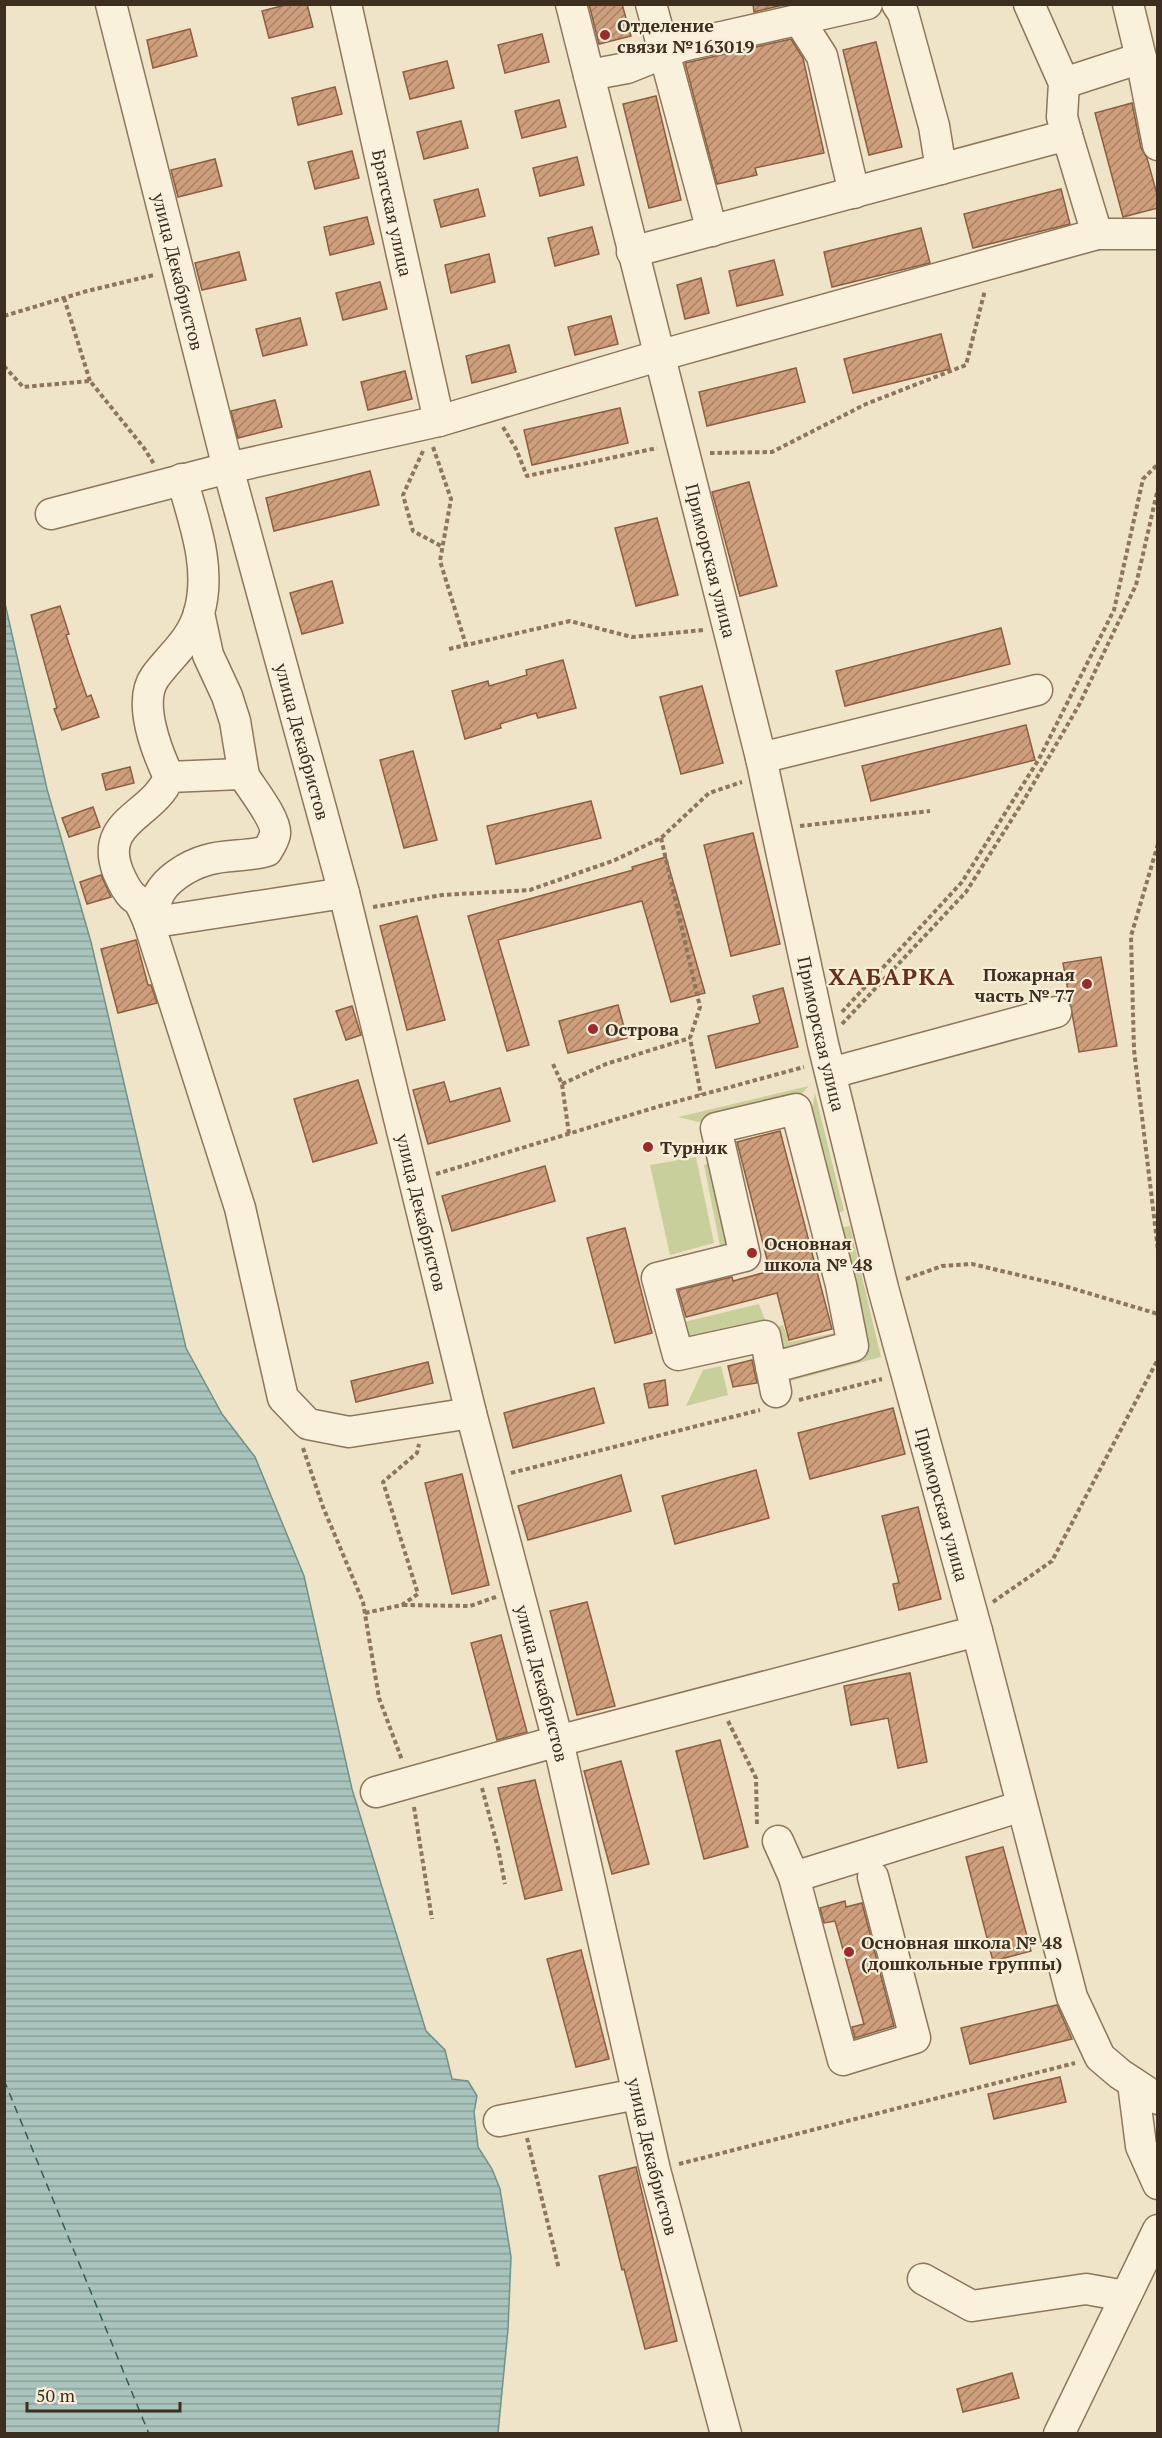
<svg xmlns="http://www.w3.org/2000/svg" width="1162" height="2438" viewBox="0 0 1162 2438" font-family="'PT Serif',serif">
  <defs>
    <pattern id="water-rules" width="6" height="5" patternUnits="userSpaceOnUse" patternTransform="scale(1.5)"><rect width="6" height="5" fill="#a9c4bc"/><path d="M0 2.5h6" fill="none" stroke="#8ba098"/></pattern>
    <pattern id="building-hatch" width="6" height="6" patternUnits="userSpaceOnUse" patternTransform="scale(1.5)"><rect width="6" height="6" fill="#cf9f7d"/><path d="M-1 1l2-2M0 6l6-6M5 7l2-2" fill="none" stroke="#a98266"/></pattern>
  </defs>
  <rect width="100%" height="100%" fill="#f0e4c8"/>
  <g fill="#c9cf9b">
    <path d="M809 1086 799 1097 699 1122 678 1117Z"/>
    <path d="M815 1093 844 1211 830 1215 811 1113Z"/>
    <path d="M696 1157 714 1243 670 1255 650 1165Z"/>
    <path d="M714 1161 735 1242 720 1246 704 1165Z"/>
    <path d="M850 1226 881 1357 779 1384 778 1373 862 1350 833 1229Z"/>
    <path d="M831 1295 845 1337 783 1353 772 1329 783 1325 789 1342 834 1333 828 1300Z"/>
    <path d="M759 1304 767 1325 686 1346 684 1322Z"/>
    <path d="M721 1366 728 1395 686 1406 703 1370Z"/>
  </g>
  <path fill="url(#water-rules)" stroke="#6f938a" stroke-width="1.5" d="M4 599 47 789 91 942 186 1348 222 1414 255 1457 304 1576 352 1789 426 2031 445 2050 452 2079 468 2081 477 2096 474 2112 478 2147 492 2169 500 2189 511 2257 508 2329 498 2433H5Z"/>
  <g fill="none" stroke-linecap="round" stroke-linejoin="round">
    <path stroke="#2f5d5a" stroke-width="1.5" stroke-dasharray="8 6" stroke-linecap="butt" d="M4 2080 149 2434"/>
  </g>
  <g fill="url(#building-hatch)" stroke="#8d5f41" stroke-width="1.5">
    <path d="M289 4H307L313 27 269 38 262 11Z"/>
    <path d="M589 4H622L631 36 599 44Z"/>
    <path d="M753 4H787L754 12Z"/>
    <path d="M190 29 197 56 153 68 147 40Z"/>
    <path d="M542 34 549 62 505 73 498 45Z"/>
    <path d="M791 39 803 58 824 153 755 168 757 175 717 184 685 63Z"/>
    <path d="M876 42 902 147 869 155 843 50Z"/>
    <path d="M447 61 454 88 410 99 403 72Z"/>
    <path d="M335 87 342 114 298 125 292 98Z"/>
    <path d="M656 96 681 200 649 208 623 104Z"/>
    <path d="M559 100 566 127 522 138 515 111Z"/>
    <path d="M1132 103 1141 148 1147 158 1158 198V208L1123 217 1095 113Z"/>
    <path d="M461 121 468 148 424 159 417 132Z"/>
    <path d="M352 151 359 178 315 189 308 162Z"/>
    <path d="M577 157 584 185 540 196 533 168Z"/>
    <path d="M215 159 222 186 178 197 171 170Z"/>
    <path d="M478 189 485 216 441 227 434 200Z"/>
    <path d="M1061 189 1070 224 973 248 964 214Z"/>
    <path d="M367 217 374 244 330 255 324 227Z"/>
    <path d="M592 227 599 254 555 266 548 238Z"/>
    <path d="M921 228 930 263 832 287 824 252Z"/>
    <path d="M239 252 246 280 202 290 195 263Z"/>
    <path d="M489 254 495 282 451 293 445 265Z"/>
    <path d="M774 260 783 295 737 306 729 271Z"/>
    <path d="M701 278 709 313 685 319 677 285Z"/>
    <path d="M380 282 387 309 343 320 336 293Z"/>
    <path d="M611 316 618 344 575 355 568 327Z"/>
    <path d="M300 318 307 345 263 356 256 329Z"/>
    <path d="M941 334 950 369 853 393 844 359Z"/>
    <path d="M509 345 516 372 472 383 466 356Z"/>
    <path d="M796 368 805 402 707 426 699 392Z"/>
    <path d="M405 371 412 399 368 410 361 382Z"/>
    <path d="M275 400 282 427 238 438 231 411Z"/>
    <path d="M620 408 628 443 532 465 524 430Z"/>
    <path d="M370 471 379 505 274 531 266 498Z"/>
    <path d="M749 482 777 586 740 596 712 492Z"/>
    <path d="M657 518 678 595 636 606 615 528Z"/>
    <path d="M332 581 343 623 302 634 290 593Z"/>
    <path d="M60 606 69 634 66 635 79 674 87 697 91 695 99 717 62 730 54 709 57 708 31 615Z"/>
    <path d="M1001 628 1010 664 845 706 836 671Z"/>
    <path d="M563 660 576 708 538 718 536 713 500 724 501 728 465 739 452 691 488 681 489 686 527 675 526 670Z"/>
    <path d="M702 686 723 763 681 774 660 697Z"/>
    <path d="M1026 725 1035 760 871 801 862 766Z"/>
    <path d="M413 751 437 840 404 848 380 760Z"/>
    <path d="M130 767 134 783 106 790 102 774Z"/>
    <path d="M591 801 601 838 496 864 487 826Z"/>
    <path d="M93 807 100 827 69 837 62 818Z"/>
    <path d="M753 833 780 944 731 956 704 845Z"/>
    <path d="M666 857 705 993 671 1002 642 901 498 940 529 1045 507 1051 468 916 633 870 632 867Z"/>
    <path d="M101 875 111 897 87 904 80 882Z"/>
    <path d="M417 916 445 1020 407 1030 380 926Z"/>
    <path d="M136 940 148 985H151L157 1003 118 1013 101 949Z"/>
    <path d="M1101 957 1117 1046 1079 1052 1063 963Z"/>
    <path d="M783 988 798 1047 716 1068 708 1036 760 1023 753 996Z"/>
    <path d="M618 1005 627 1038 568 1053 559 1021Z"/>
    <path d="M352 1006 361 1035 346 1040 336 1011Z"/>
    <path d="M358 1080 377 1143 313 1162 294 1099Z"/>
    <path d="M444 1082 450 1102 500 1088 510 1121 428 1144 413 1090Z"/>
    <path d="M780 1131 832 1329 789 1340 777 1293 686 1317 678 1290 732 1277 733 1281 770 1271 737 1142Z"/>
    <path d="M545 1166 555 1201 452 1231 442 1196Z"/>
    <path d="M625 1228 652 1333 615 1343 587 1238Z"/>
    <path d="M752 1360 757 1383 733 1387 728 1366Z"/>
    <path d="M428 1362 433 1383 356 1402 351 1381Z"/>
    <path d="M665 1380 668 1405 649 1408 644 1384Z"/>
    <path d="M594 1388 604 1423 513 1448 504 1413Z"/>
    <path d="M893 1408 905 1454 810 1479 798 1433Z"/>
    <path d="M756 1470 769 1518 675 1544 662 1496Z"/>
    <path d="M462 1474 489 1585 452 1594 425 1483Z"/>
    <path d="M621 1475 631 1511 528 1540 518 1506Z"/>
    <path d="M918 1507 941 1599 899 1610 893 1584 899 1583 882 1516Z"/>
    <path d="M587 1602 615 1706 577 1715 550 1611Z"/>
    <path d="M501 1635 527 1732 497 1740 471 1643Z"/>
    <path d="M910 1673 927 1762 898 1768 888 1718 851 1725 844 1686Z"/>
    <path d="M720 1740 748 1847 704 1859 676 1751Z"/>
    <path d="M621 1761 649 1864 612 1874 584 1771Z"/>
    <path d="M535 1780 562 1890 525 1899 498 1788Z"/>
    <path d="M1003 1847 1031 1951 993 1961 966 1857Z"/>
    <path d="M845 1901 846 1907 862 1903 894 2026 855 2038 852 2027 864 2024 835 1921 824 1923 820 1908Z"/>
    <path d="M581 1950 609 2059 576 2067 547 1959Z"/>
    <path d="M1057 2005 1072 2039 970 2064 961 2028Z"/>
    <path d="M1060 2077 1066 2102 994 2119 988 2094Z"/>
    <path d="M636 2167 677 2341 645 2349 624 2269 622 2270 599 2176Z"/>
    <path d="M1012 2373 1019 2398 963 2412 957 2389Z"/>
  </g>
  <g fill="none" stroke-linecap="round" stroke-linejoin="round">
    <g stroke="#8d765c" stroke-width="33">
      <g id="minor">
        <path id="s1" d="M111 4 228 468 344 893 471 1413 558 1741 655 2170 726 2434"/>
        <path id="s2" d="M346 4 439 421"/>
        <path id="s3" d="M571 4 761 758 823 1044 883 1288 977 1631 1072 1997 1100 2057 1120 2074 1158 2099"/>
        <path d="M651 4 712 231"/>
        <path d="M897 4 903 13 934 126 941 169"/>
        <path d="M1029 4 1064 83 1062 117 1067 135"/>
        <path d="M1128 4 1141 58 1158 145"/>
        <path d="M799 20 822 56 854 193"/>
        <path d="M589 75 627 68 682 46 867 4"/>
        <path d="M1064 83 1141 58"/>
        <path d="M632 252 1067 135 1097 234"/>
        <path d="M51 514 228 468 439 421 658 356 1097 234H1158"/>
        <path d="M199 613 208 655 227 696 235 721 244 776"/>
        <path d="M761 758 1037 690"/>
        <path d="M169 777C157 752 137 702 155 677 171 655 191 641 199 613 212 568 194 522 182 479"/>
        <path d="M344 893 149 923 240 1208 283 1398 308 1424 349 1432 471 1413"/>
        <path d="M149 923C146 916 143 908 139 902 136 898 135 899 132 896 126 890 121 879 118 872 98 820 154 816 169 777L240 774 244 776C252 789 277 820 275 834 274 840 270 846 267 851 247 857 226 854 207 860 189 865 163 880 157 899 154 906 158 915 160 922"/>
        <path d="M831 1073 1056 1012"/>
        <path d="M771 1368 853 1346 841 1285 796 1109 716 1128 745 1256 657 1278 678 1355 765 1336 776 1392"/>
        <path d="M376 1792 558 1741 977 1631"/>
        <path d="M778 1841 794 1877 843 2060 915 2038 873 1877"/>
        <path d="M794 1877 1022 1806"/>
        <path d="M1133 2083 1141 2146 1158 2184"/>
        <path d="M499 2121 637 2094"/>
        <path d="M923 2279 972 2306 1086 2289 1125 2296"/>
        <path d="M1059 2434 1158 2230"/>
      </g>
    </g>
    <g stroke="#8d765c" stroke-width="4" stroke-dasharray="4.5 3" stroke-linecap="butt">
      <path d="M64 298 90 381"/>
      <path d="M4 316 87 291 154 275"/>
      <path d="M4 366 23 387 90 381 144 448 154 464"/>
      <path d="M503 427 516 449 527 476 657 448"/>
      <path d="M433 447 451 499 440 561 466 645"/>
      <path d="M423 451 403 495 413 531 443 547"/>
      <path d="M710 453 772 452 866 404 966 365 985 290"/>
      <path d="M449 649 570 621 632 637 704 630"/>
      <path d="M800 826 930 811"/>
      <path d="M661 838 700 1007 690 1038 701 1095"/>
      <path d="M1158 844 1131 936 1134 1050 1158 1250"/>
      <path d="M373 907 442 895 530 890 615 860 661 838 709 793 742 782"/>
      <path d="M842 1012 962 882 1039 759 1114 610 1143 479 1158 464"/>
      <path d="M842 1024 966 892 1024 800 1079 705 1136 585 1158 488"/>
      <path d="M553 1064 562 1084 569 1134"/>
      <path d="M562 1084 606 1064 690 1038"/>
      <path d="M436 1174 660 1106 804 1067"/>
      <path d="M906 1279 942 1266 972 1264 1061 1285 1158 1314"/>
      <path d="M799 1400 882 1379"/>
      <path d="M303 1448 323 1507 363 1602 379 1698 402 1760"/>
      <path d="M511 1473 760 1410"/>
      <path d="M993 1602 1052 1561 1158 1359"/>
      <path d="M403 1605 470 1606 496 1597"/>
      <path d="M365 1613 402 1605 418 1594 383 1482 417 1453 419 1444"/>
      <path d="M728 1721 756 1778 757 1825"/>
      <path d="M482 1788 498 1848 505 1884"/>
      <path d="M414 1807 432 1919"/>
      <path d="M527 2138 559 2269"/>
      <path d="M679 2164 1075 2063"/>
    </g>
    <use href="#minor" stroke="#faf1dc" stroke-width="30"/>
  </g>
  <g fill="#9e2a2b" stroke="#f7eed8" stroke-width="2">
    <circle cx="605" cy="35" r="6"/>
    <circle cx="1087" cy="984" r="6"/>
    <circle cx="593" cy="1029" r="6"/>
    <circle cx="648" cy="1147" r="6"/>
    <circle cx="752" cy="1253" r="6"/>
    <circle cx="849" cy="1952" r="6"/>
  </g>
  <g text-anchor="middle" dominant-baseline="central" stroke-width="4.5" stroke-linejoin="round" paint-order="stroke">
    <g font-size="18" font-weight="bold" fill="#3d2e20" stroke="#f7eed8" text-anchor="start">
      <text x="617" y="25">Отделение<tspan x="617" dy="21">связи №163019</tspan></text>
      <text x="1075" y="974" text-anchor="end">Пожарная<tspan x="1075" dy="21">часть № 77</tspan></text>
      <text x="605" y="1029">Острова</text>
      <text x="660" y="1147">Турник</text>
      <text x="764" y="1243">Основная<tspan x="764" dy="21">школа № 48</tspan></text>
      <text x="861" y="1942">Основная школа № 48<tspan x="861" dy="21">(дошкольные группы)</tspan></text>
    </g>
    <g font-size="18" fill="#3d2e20" stroke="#f7eed8">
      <text stroke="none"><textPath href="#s2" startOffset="214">Братская улица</textPath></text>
      <text stroke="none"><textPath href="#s1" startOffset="276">улица Декабристов</textPath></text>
      <text stroke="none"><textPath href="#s3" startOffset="574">Приморская улица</textPath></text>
      <text stroke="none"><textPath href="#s1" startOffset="762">улица Декабристов</textPath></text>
      <text stroke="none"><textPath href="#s3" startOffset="1060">Приморская улица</textPath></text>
      <text stroke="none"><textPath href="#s1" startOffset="1248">улица Декабристов</textPath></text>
      <text stroke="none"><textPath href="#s3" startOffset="1546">Приморская улица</textPath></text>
      <text stroke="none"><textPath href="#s1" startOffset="1734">улица Декабристов</textPath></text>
      <text stroke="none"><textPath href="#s1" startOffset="2220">улица Декабристов</textPath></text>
    </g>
    <g font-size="24" font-weight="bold" letter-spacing="1.5" fill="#6b2e1e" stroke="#f7eed8">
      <text x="892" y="976">ХАБАРКА</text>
    </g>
  </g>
  <rect width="1162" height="2438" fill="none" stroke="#3d2e20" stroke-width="12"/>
  <path d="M27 2402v9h153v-9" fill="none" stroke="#3d2e20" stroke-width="3"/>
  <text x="36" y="2402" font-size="18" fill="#3d2e20" stroke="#f7eed8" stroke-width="4.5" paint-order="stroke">50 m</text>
</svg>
